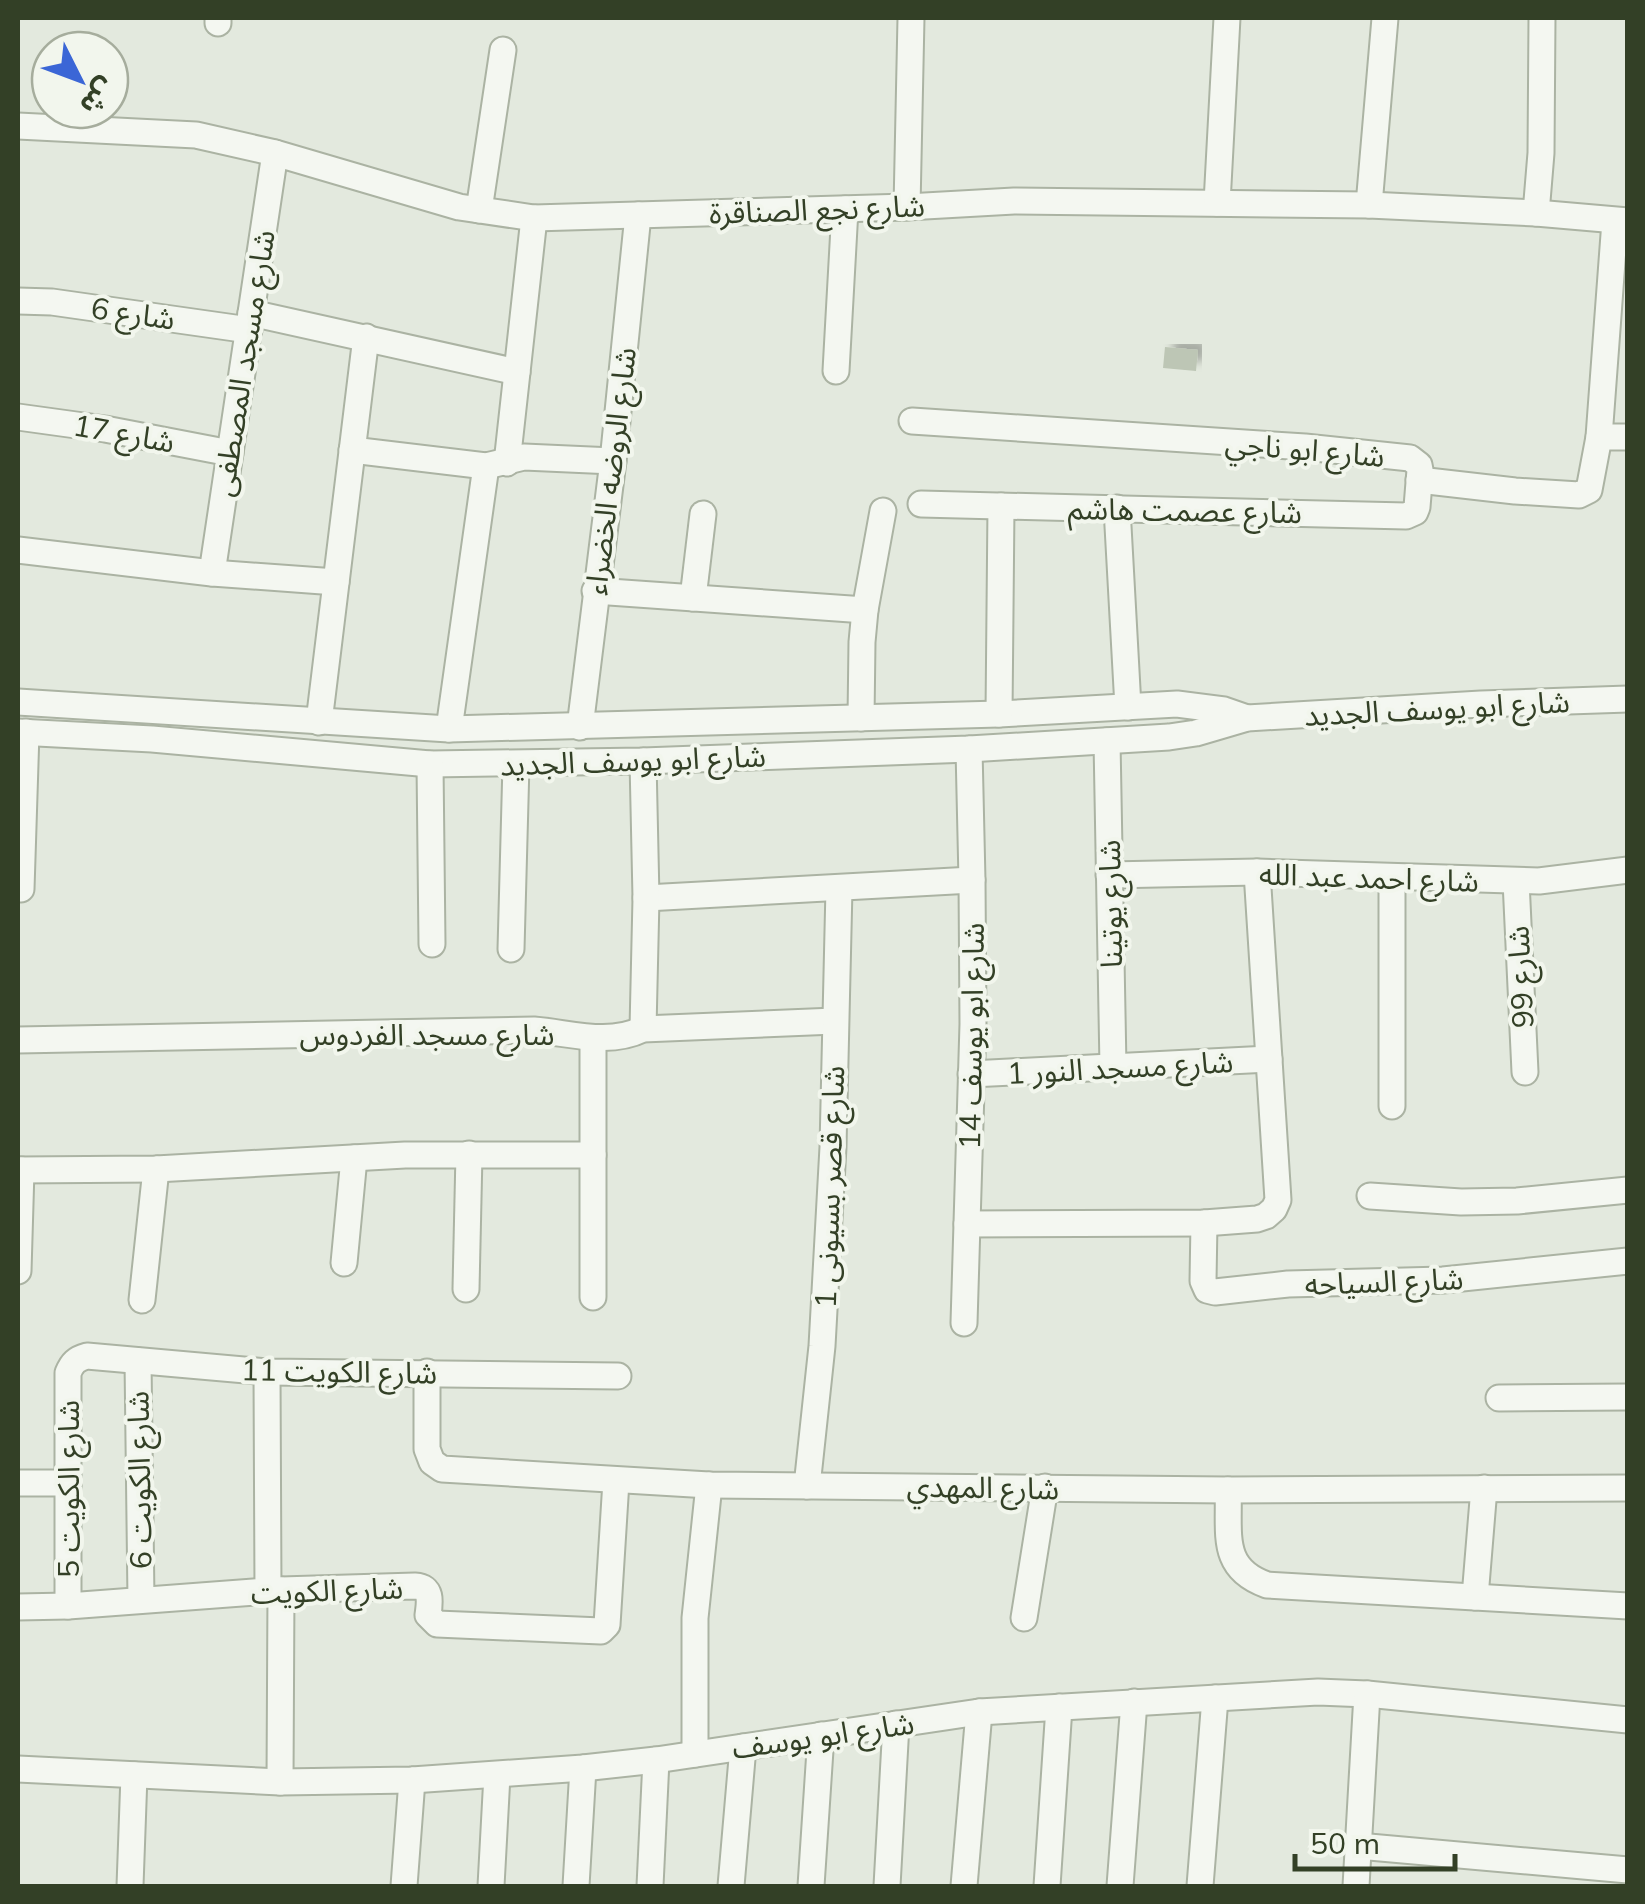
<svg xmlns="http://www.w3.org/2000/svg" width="1645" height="1904" viewBox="0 0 1645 1904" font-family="Mulish,'Noto Sans Arabic',sans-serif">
  <defs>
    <filter id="shadow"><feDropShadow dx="9" dy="-9" stdDeviation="5" flood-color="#0004"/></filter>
  </defs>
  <rect width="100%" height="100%" fill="#e3e9de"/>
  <path fill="#bdc6b5" filter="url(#shadow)" d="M1165 347 1198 350 1196 371 1163 368Z"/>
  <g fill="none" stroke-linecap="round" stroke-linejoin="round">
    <g stroke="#abb3a3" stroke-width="29">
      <g id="minor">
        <path d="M218 23V18"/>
        <path d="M18 126 196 135 275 153 459 207 534 218 907 207 1014 201 1369 205 1536 213 1628 221"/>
        <path d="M1217 203 1227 18"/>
        <path d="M1369 205 1385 18"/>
        <path d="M907 207 911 18"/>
        <path d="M479 210 503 50"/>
        <path d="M1536 213 1541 153 1542 18"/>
        <path d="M18 301 52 302 249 330"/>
        <path d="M251 313 517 372"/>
        <path d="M836 371 845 209"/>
        <path d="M18 417 105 429 230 453"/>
        <path d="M912 421 1305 447 1410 458 1419 465 1420 470 1417 507 1415 512 1406 516 921 504"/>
        <path d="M1599 437H1628"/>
        <path d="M352 450 486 466 524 457 613 461"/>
        <path d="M507 463 534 218"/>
        <path d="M1419 480 1515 491 1579 495 1589 490 1599 437 1615 221"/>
        <path d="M1117 508 1128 707"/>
        <path d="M18 550 212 573 336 582"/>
        <path d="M212 573 275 153"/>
        <path d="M595 591 865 610"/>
        <path d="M693 598 703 514"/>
        <path d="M18 702 449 729 999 714 1177 704 1224 710 1247 718"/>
        <path d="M999 714 1001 506"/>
        <path d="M861 718 862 642 865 610 883 511"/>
        <path d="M319 722 366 337"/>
        <path d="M580 727 613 461 638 215"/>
        <path d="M449 729 486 466"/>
        <path d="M18 732 152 739 430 764 643 761 969 749 1169 737 1196 733 1247 718 1481 704 1628 699"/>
        <path d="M1107 741 1113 1067"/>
        <path d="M430 764 432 944"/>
        <path d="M1109 875 1257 872 1539 881 1628 870"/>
        <path d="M1516 881 1525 1072"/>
        <path d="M21 889 26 732"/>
        <path d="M646 898 972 880"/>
        <path d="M511 949 516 764"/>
        <path d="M643 1029 646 898 643 761"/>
        <path d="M18 1040 534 1030C571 1033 608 1046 643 1029L835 1021"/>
        <path d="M971 1074 1269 1059"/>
        <path d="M1392 1106V878"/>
        <path d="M18 1170 156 1169 405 1155H593"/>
        <path d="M1370 1196 1461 1202 1517 1201 1628 1190"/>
        <path d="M1204 1223 1203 1281 1207 1290 1215 1292 1288 1284 1443 1280 1628 1261"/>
        <path d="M967 1224 1204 1223 1257 1219 1266 1216 1274 1209 1278 1200 1257 872"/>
        <path d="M344 1263 354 1158"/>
        <path d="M18 1271 21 1170"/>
        <path d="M466 1289 469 1154"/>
        <path d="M593 1297V1038"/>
        <path d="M142 1300 156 1169"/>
        <path d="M964 1323 973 1024 972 880 969 749"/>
        <path d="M138 1361 141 1600"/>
        <path d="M267 1372 268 1591"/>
        <path d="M427 1372V1449L432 1462 442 1469 709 1485 1228 1490 1628 1488"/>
        <path d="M1499 1398 1628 1397"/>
        <path d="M18 1483H68"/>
        <path d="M807 1486 822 1346 833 1147 839 888"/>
        <path d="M1228 1490C1230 1533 1219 1568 1267 1585L1628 1606"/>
        <path d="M1475 1597 1484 1488"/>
        <path d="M68 1606V1373C72 1363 76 1359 87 1356L267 1372 618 1376"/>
        <path d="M18 1607 68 1606 281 1590 415 1586C432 1587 430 1601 428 1615L437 1624 601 1631 607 1625 616 1481"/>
        <path d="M1024 1618 1045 1487"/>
        <path d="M695 1754V1618L709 1485"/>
        <path d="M18 1769 280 1782 412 1780 583 1768 656 1760 979 1712 1318 1692 1367 1694 1628 1720"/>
        <path d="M280 1782 281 1590"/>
        <path d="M1358 1846 1628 1870"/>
        <path d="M130 1886 134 1775"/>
        <path d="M404 1886 412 1780"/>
        <path d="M491 1886 497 1775"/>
        <path d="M576 1886 583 1768"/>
        <path d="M650 1886 656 1760"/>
        <path d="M731 1886 743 1747"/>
        <path d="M811 1886 821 1735"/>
        <path d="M887 1886 896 1724"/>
        <path d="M964 1886 979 1712"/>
        <path d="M1047 1886 1059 1707"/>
        <path d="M1120 1886 1134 1702"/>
        <path d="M1200 1886 1215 1698"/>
        <path d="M1356 1886 1367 1694"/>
      </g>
    </g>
    <use href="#minor" stroke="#f4f7f1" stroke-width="25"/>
  </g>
  <g text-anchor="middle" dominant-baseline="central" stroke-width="8" stroke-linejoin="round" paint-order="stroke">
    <g font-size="30" fill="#334026" stroke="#f2f6ed">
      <text transform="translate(817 209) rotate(-2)">شارع نجع الصناقرة</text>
      <text transform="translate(133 313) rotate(8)">شارع 6</text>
      <text transform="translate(243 363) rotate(-81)">شارع مسجد المصطفى</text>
      <text transform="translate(124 433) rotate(10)">شارع 17</text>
      <text transform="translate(1305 449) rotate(5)">شارع ابو ناجي</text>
      <text transform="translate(610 471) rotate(-83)">شارع الروضه الخضراء</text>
      <text transform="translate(1185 510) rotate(1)">شارع عصمت هاشم</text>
      <text transform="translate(1437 708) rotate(-3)">شارع ابو يوسف الجديد</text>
      <text transform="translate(633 760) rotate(-2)">شارع ابو يوسف الجديد</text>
      <text transform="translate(1369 877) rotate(2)">شارع احمد عبد الله</text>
      <text transform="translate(1110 904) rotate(-91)">شارع يوتينا</text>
      <text transform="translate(1520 977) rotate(-93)">شارع 99</text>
      <text x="427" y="1034">شارع مسجد الفردوس</text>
      <text transform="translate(971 1036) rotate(-89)">شارع ابو يوسف 14</text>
      <text transform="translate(1120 1067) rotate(-3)">شارع مسجد النور 1</text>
      <text transform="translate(829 1187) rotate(-88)">شارع قصر بسيونى 1</text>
      <text transform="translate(1384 1281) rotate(-2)">شارع السياحه</text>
      <text transform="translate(339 1371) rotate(1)">شارع الكويت 11</text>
      <text transform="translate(139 1480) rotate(-91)">شارع الكويت 6</text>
      <text transform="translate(983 1487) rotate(1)">شارع المهدي</text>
      <text transform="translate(68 1489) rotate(-90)">شارع الكويت 5</text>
      <text transform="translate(327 1590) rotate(-2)">شارع الكويت</text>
      <text transform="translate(823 1735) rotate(-8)">شارع ابو يوسف</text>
    </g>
  </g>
  <rect width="1645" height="1904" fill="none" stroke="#334026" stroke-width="40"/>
  <g transform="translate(80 80) rotate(132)"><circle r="48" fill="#f2f6ed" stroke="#a6ad9d" stroke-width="2.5"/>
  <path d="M0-8L18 38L0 25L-18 38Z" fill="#3b66d6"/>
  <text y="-15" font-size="28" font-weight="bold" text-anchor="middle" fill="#334026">ش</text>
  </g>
  <path d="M1295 1854v15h160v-15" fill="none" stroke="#334026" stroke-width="5"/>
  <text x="1310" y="1854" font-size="30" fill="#334026" stroke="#f2f6ed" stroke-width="8" paint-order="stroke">50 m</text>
</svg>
